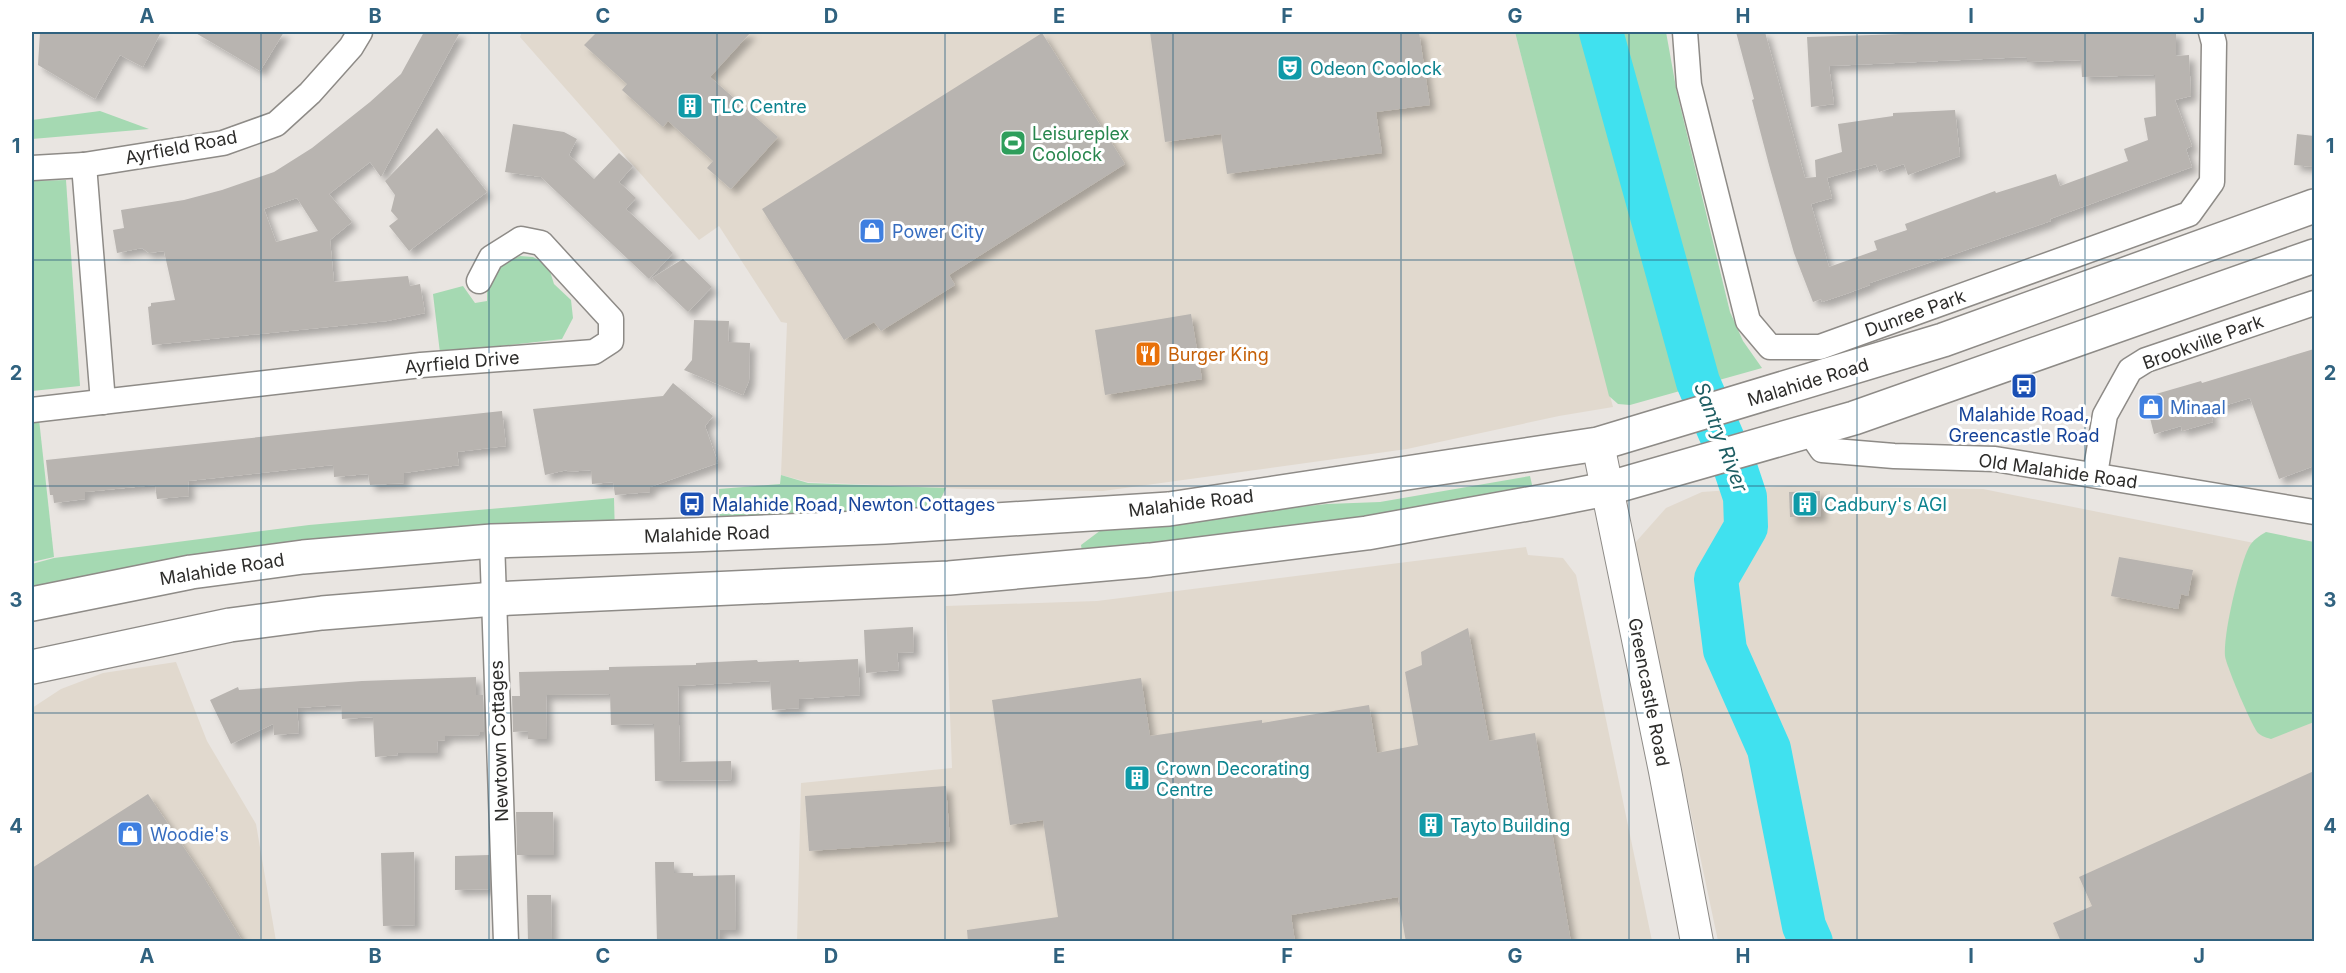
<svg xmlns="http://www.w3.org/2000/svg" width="2346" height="973" viewBox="0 0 2346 973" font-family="Inter,sans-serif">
  <defs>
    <filter id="shadow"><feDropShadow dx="5.5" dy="5.5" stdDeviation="3" flood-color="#0004"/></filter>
  </defs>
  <rect width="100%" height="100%" fill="#e9e5e1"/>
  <g fill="#e1d9ce">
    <path d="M522 32H1515L1613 407 1559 416 1407 449 1103 491 966 489 808 482 781 475 787 323 781 322 719 226 699 240 520 37Z"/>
    <path d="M1788 486 1983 489 2314 555V941H1718L1634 544 1666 508 1702 492Z"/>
    <path d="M1526 547 1528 555 1563 558 1576 575 1652 941 797 942 801 783 952 768 946 606 1097 601Z"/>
    <path d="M176 662 207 741 256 824 276 941 32 942V708L61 689 103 673Z"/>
  </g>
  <g fill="#a5d9b2">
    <path d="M1515 32H1666L1677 93 1730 312 1743 341 1762 368 1630 405 1618 404 1609 396Z"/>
    <path d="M100 111 149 129 32 139V120Z"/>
    <path d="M66 180 80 386 32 391V181Z"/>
    <path d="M520 256 533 257 548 265 554 284 571 300 573 318 562 339 440 353 433 294 463 286 475 303 487 301V280L497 267Z"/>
    <path d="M32 410H38L54 557 32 562Z"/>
    <path d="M781 475 808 483 946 488 928 525 720 533 719 489 780 484Z"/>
    <path d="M1530 476 1533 489 1295 529 1082 552 1081 545 1101 530 1108 527 1327 504 1380 502Z"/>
    <path d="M614 498 615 537 32 604V564L54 558 309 525Z"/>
    <path d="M2266 532 2314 542V722L2271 739C2267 738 2261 736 2258 733 2252 727 2226 665 2225 656 2223 634 2239 567 2249 547 2253 540 2259 536 2266 532Z"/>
  </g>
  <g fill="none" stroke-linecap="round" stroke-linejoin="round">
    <path stroke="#40e1ef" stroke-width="44" d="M1601 32 1698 382 1735 467 1745 497 1746 527 1716 579 1725 650 1769 749 1804 926 1811 942"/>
  </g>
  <g fill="#b8b4b0" fill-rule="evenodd" filter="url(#shadow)">
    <path d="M40 32H161L143 67 120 55 95 99 38 65Z"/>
    <path d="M194 32H284L260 71Z"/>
    <path d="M424 32H460L381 177 370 162 329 194 352 222 330 240 334 282 408 276 410 286 420 284 425 313 387 321 152 345 148 307 151 306V303L175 300 164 251 149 253 142 248 117 253 113 230 124 228 121 210 184 200 222 190 274 172 312 148 370 102 401 74ZM297 198 318 231 276 242 264 209Z"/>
    <path d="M597 32H751L710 77 778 137 731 189 707 168 713 161 668 121 663 127 622 90 627 84 584 45Z"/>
    <path d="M1150 32H1419L1430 105 1376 112 1382 153 1227 174 1221 134 1165 142Z"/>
    <path d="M1736 32H1765L1805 178 1816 177 1815 160 1842 152 1838 124 1893 116V113L1955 110 1960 156 1908 175 1904 164 1879 172 1876 164 1827 178 1832 198 1811 204 1829 267 1877 250 1874 241 1907 230 1905 224 1995 191 1996 193 2056 174 2060 186 2128 161 2124 149 2148 140 2144 118 2156 116 2155 75 2082 77 2081 60 2027 62V57L1829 66 1834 104 1811 107 1807 37 1970 32H2008V34L2060 32H2176V56L2189 55 2191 96 2175 100 2192 146 2186 149 2192 167 2050 219 2051 221 1870 283V285L1846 294 1822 302 1821 299 1813 302 1794 253 1769 165 1752 100 1754 99Z"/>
    <path d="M1042 33 1125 164 949 275 955 285 881 331 874 322 844 340 762 209Z"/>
    <path d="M513 124 564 132 577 139 569 155 594 179 619 153 633 166 619 182 636 198 626 209 673 253 649 279 541 177 505 172Z"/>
    <path d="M437 128 487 192 409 251 389 226 398 219 391 211 395 195 385 181Z"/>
    <path d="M2297 134 2314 136V167L2294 165Z"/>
    <path d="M683 259 712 287 688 312 652 278Z"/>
    <path d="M1191 314 1202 379 1105 395 1095 330Z"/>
    <path d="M694 320 729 321 728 342 750 343 749 381 743 395 684 370 692 360Z"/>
    <path d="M2314 349V466L2279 479 2250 398 2210 410 2213 422 2182 431 2181 426 2154 434 2146 402 2157 399 2156 394 2201 381 2202 383Z"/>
    <path d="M673 383 713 416 705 426 718 463 650 487V492L615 495 613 482 592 484 591 470 567 472V470L545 475 533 409 663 396Z"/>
    <path d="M502 411 506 446 457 452 459 465 404 473V483L370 485 368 474 334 477 333 465 188 481 189 496 157 499 155 485 85 492V499L54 503 53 495H50L46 460Z"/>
    <path d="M1820 491 1821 516 1790 517 1789 492Z"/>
    <path d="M2119 557 2193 570 2188 596 2181 594 2178 609 2111 596Z"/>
    <path d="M913 627 914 652 897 653 899 670 866 673 864 630Z"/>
    <path d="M1468 628 1489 741 1535 733 1571 942H1406L1398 897 1291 915 1295 942H968L967 930 1058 917 1043 820 1010 825 992 700 1141 678 1150 736 1262 720V723L1369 705 1377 753 1418 745 1405 672 1422 665 1421 652Z"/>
    <path d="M858 659 860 695 799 699V708L772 710 770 681 678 686 680 762 731 761 732 780 655 781 654 724 611 725 610 694 546 695 547 739H528V731L513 732 512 696H520L519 672 609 670V667L696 665V663L757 660 758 662 799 660V662Z"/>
    <path d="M476 677V695H483L484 732H480V735L445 736V740L437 741 438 753H397L398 755 375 757 373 717 342 719 341 705 297 708 299 733 274 735 273 724 231 744 210 700 238 687 239 690 362 681Z"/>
    <path d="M2314 771V942H2061L2053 923 2092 906 2079 877Z"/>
    <path d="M946 786 950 841 809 851 805 796Z"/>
    <path d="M148 794 203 876 243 942H36L32 935V868Z"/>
    <path d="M516 812H553L554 855H517Z"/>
    <path d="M414 852 415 925 383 926 381 853Z"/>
    <path d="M489 855 490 889 455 890V856Z"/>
    <path d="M655 862H674V873H693V876L735 875 736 930H720V942H657Z"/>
    <path d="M527 895H551L552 942H528Z"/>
  </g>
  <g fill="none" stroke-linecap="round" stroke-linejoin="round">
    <g stroke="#8e8b87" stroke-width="27">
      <g id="minor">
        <path d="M1685 32 1689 85 1748 321 1770 347H1820L2189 214 2212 182 2214 43 2211 32"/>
        <path d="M84 165 103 402"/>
        <path d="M32 168 84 165 223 143 276 124 310 93 351 47 360 32"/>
        <path d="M32 410 421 365 594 352 611 341V319L541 243 521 239 491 258 479 281"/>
        <path d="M1809 431 1822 450 1894 456 1995 459 2314 512"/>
        <path d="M2095 474 2105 415 2130 370 2146 360 2314 303"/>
        <path d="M492 541 506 942"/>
      </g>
    </g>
    <g stroke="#8e8b87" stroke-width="34">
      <path id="tertiary" d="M1598 444 1665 771 1697 942"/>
    </g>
    <g stroke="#8e8b87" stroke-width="36">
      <g id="secondary">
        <path d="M32 604 191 572 303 557 492 541 691 535 885 527 1169 509 1598 444 1943 340 2314 206"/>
        <path d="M32 667 230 625 322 613 494 599 949 578 1150 560 1367 533 1550 500 1606 489 1854 418 2314 256"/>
      </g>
    </g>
    <use href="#minor" stroke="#fff" stroke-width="24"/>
    <use href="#tertiary" stroke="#fff" stroke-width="32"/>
    <use href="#secondary" stroke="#fff" stroke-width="33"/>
  </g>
  <path fill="none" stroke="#30627f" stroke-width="1.5" stroke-opacity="0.55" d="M261 32V942M489 32V942M717 32V942M945 32V942M1173 32V942M1401 32V942M1629 32V942M1857 32V942M2085 32V942M32 260H2314M32 486H2314M32 713H2314"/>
  <defs>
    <g id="theatre-square" transform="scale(1.35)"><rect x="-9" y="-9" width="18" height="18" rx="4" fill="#0f9aa8" stroke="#fff"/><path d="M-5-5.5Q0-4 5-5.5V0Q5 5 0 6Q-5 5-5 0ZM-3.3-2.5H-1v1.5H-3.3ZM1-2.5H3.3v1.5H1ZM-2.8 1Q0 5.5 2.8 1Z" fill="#fff"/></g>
    <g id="building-square" transform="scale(1.35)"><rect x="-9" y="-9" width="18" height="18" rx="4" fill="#0f9aa8" stroke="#fff"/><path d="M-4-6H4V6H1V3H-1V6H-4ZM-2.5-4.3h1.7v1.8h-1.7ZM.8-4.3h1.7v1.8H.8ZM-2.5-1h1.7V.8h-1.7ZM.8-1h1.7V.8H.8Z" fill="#fff"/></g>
    <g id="stadium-square" transform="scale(1.35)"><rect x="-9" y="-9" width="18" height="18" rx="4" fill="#2e9e5b" stroke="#fff"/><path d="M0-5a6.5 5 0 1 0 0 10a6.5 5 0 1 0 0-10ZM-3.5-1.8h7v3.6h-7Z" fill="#fff"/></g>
    <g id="shop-square" transform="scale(1.35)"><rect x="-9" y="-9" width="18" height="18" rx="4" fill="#3f7fe0" stroke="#fff"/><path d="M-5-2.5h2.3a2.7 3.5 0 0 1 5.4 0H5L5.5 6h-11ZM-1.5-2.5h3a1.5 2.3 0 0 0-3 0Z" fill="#fff"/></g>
    <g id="restaurant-square" transform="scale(1.35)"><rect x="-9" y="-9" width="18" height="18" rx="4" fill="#e8710a" stroke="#fff"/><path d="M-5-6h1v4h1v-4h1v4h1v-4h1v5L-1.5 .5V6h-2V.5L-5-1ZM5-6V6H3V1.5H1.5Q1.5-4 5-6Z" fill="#fff"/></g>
    <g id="bus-square" transform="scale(1.35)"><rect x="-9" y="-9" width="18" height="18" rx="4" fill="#1a4fb4" stroke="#fff"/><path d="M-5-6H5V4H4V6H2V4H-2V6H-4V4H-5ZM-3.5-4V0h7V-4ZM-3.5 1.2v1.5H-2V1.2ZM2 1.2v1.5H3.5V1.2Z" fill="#fff"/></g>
  </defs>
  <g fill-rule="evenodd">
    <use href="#theatre-square" x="1290" y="68"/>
    <use href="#building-square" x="690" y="106"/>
    <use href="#stadium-square" x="1013" y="143"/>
    <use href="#shop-square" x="872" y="231"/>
    <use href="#restaurant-square" x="1148" y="354"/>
    <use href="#bus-square" x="2024" y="386"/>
    <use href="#shop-square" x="2151" y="407"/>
    <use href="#bus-square" x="692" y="504"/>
    <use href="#building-square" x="1805" y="504"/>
    <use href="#building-square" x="1137" y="778"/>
    <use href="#building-square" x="1431" y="825"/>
    <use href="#shop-square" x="130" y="834"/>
  </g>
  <g text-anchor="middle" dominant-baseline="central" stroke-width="6" stroke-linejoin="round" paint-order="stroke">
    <g font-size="18" fill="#0d838f" stroke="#fff" text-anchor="start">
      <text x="1310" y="68">Odeon Coolock</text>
      <text x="710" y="106">TLC Centre</text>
      <text x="1824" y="504">Cadbury's AGI</text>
      <text x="1156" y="768">Crown Decorating<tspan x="1156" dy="21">Centre</tspan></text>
      <text x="1450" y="825">Tayto Building</text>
    </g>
    <g font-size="18" fill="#27864d" stroke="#fff" text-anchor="start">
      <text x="1032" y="133">Leisureplex<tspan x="1032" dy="21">Coolock</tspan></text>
    </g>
    <g font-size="18" fill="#2d2c2a" stroke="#fff">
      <text transform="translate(181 147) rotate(-11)">Ayrfield Road</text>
      <text transform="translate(1915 313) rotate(-20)">Dunree Park</text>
      <text transform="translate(2203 342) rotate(-20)">Brookville Park</text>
      <text transform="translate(462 362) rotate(-5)">Ayrfield Drive</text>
      <text transform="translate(1808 382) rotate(-17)">Malahide Road</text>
      <text transform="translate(2058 471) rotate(8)">Old Malahide Road</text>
      <text transform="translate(1191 503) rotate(-7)">Malahide Road</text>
      <text transform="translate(707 534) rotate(-2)">Malahide Road</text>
      <text transform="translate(222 569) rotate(-9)">Malahide Road</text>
      <text transform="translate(1649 692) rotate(79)">Greencastle Road</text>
      <text transform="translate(499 741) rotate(-92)">Newtown Cottages</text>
    </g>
    <g font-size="18" fill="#366cbe" stroke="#fff" text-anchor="start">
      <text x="892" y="231">Power City</text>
      <text x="2170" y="407">Minaal</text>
      <text x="150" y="834">Woodie's</text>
    </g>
    <g font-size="18" fill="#c56008" stroke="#fff" text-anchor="start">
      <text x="1168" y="354">Burger King</text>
    </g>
    <g font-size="18" fill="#164399" stroke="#fff">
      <text x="2024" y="414">Malahide Road,<tspan x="2024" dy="21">Greencastle Road</tspan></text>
      <text x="712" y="504" text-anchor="start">Malahide Road, Newton Cottages</text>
    </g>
    <g font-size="20" font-style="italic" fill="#1e5e63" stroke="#fff">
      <text transform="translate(1721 437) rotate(69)">Santry River</text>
    </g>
  </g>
  <rect width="2346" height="973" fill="none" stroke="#ffffff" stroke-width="66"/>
  <rect x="33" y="33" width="2280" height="907" fill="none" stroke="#30627f" stroke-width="2"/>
  <g font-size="20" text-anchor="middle" font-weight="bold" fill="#30627f">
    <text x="147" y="23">A</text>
    <text x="375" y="23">B</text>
    <text x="603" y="23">C</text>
    <text x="831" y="23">D</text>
    <text x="1059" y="23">E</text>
    <text x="1287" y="23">F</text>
    <text x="1515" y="23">G</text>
    <text x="1743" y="23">H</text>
    <text x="1971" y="23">I</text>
    <text x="2199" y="23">J</text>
    <text x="16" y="153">1</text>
    <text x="2330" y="153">1</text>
    <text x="16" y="380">2</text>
    <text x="2330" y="380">2</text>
    <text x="16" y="607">3</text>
    <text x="2330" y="607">3</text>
    <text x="16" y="833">4</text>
    <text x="2330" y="833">4</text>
    <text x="147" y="963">A</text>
    <text x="375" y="963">B</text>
    <text x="603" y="963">C</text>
    <text x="831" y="963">D</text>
    <text x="1059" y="963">E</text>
    <text x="1287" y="963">F</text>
    <text x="1515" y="963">G</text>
    <text x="1743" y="963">H</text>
    <text x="1971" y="963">I</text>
    <text x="2199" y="963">J</text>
  </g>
</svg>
